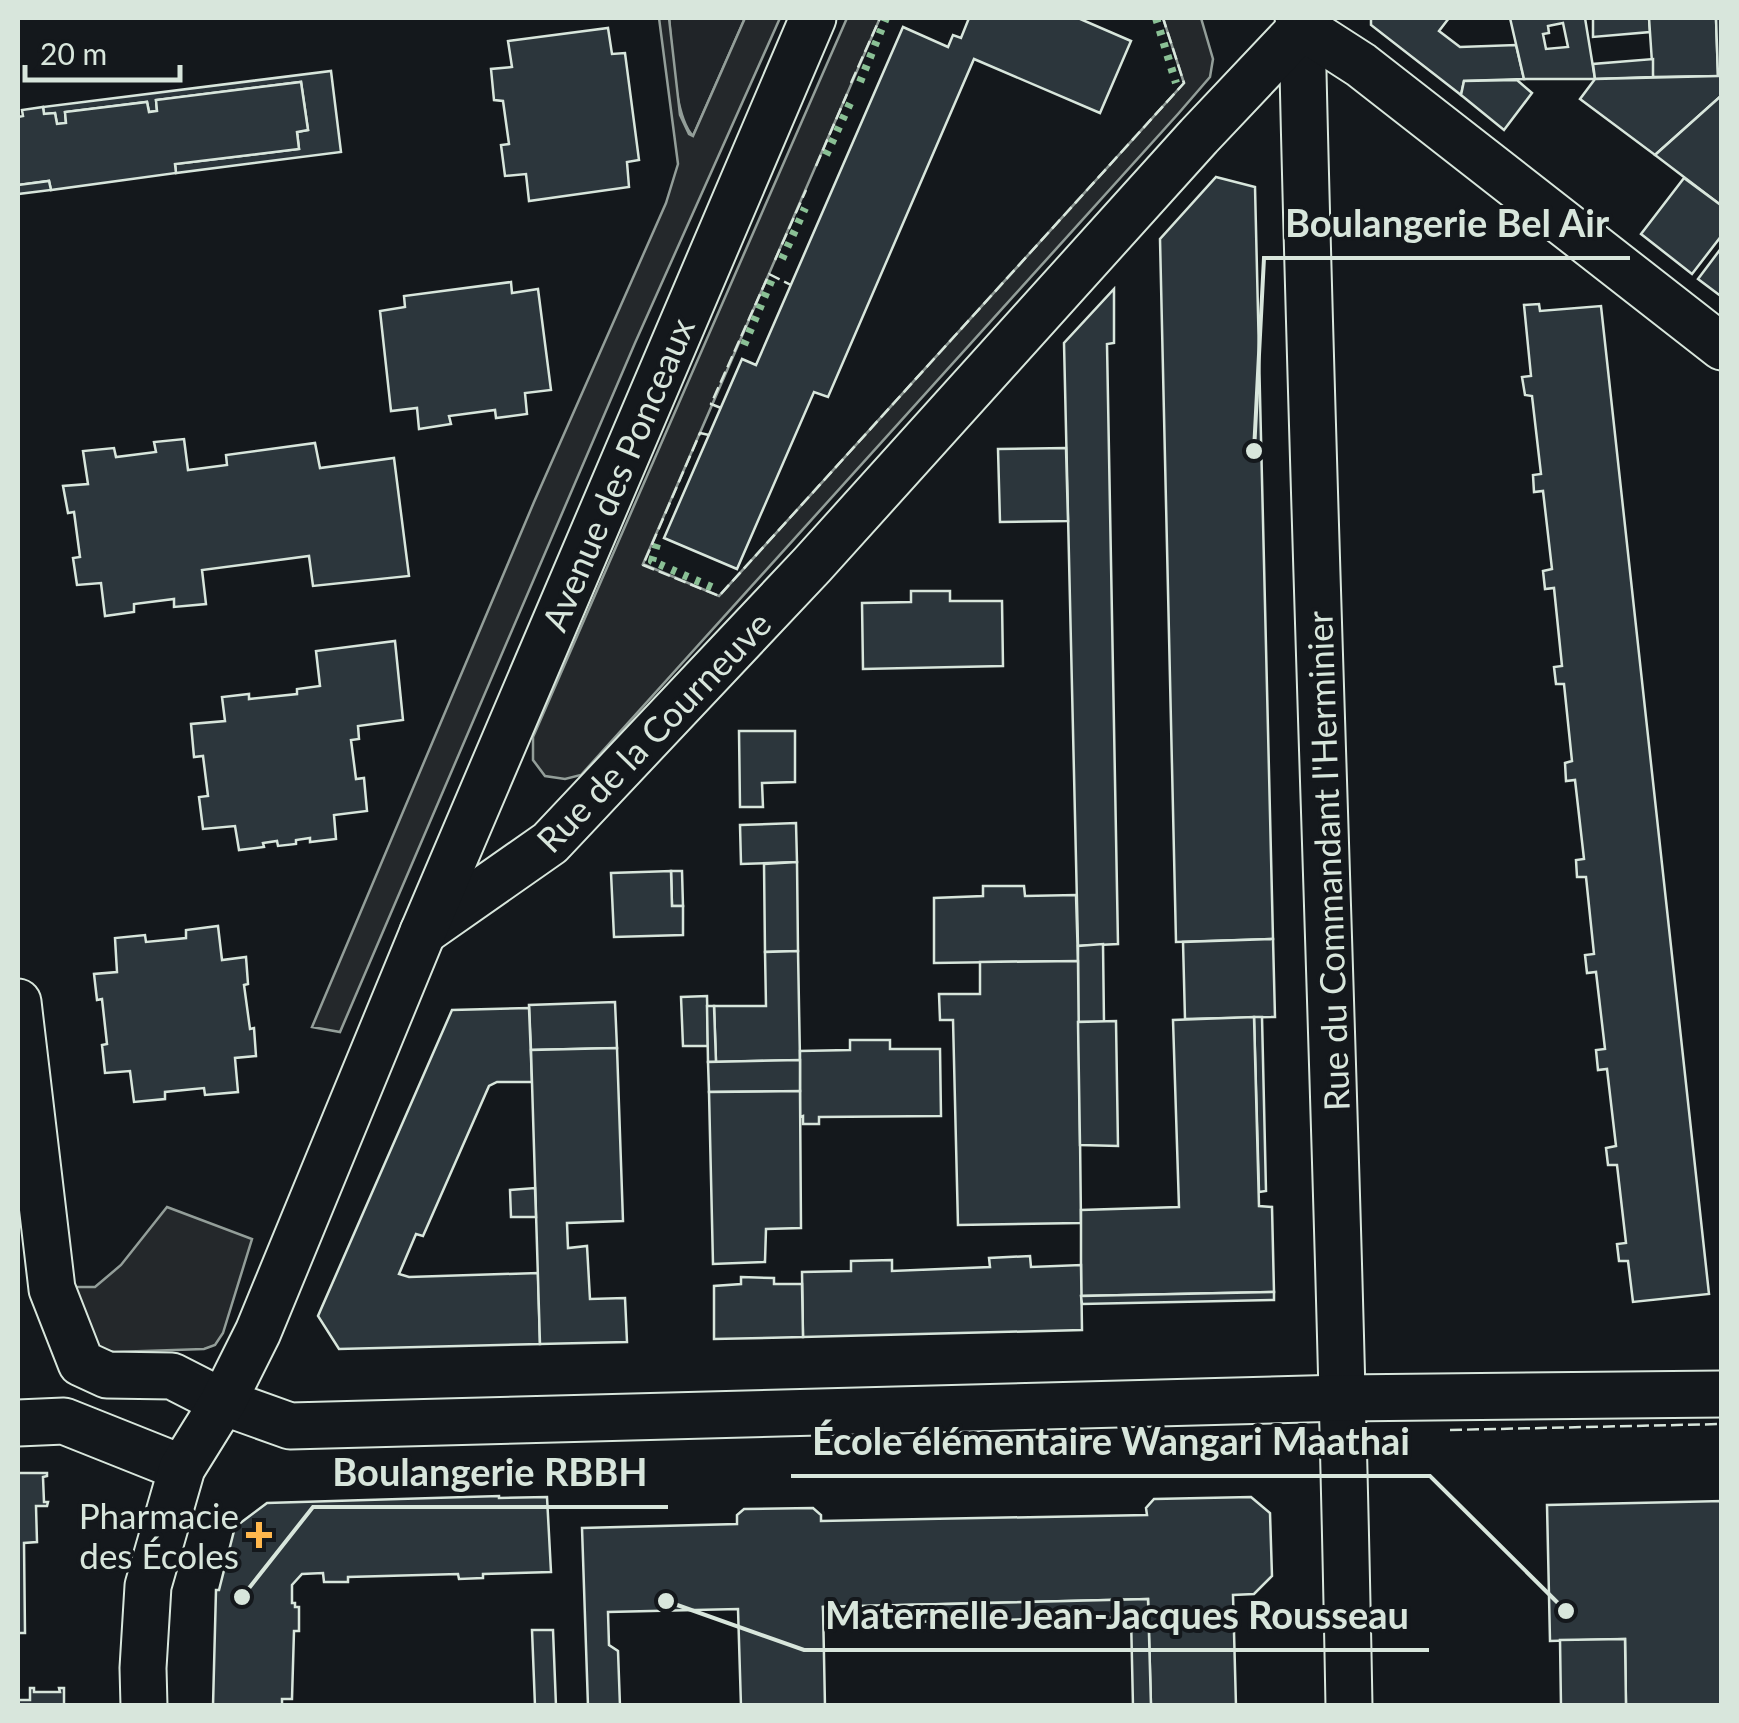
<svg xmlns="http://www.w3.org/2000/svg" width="1739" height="1723" viewBox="0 0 1739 1723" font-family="Lato,sans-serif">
  <rect width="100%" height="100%" fill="#14181c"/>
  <path fill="#202428" stroke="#939e99" stroke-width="2.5" d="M669 18H745L693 136C674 117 672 47 669 18Z"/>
  <g fill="#24282b" stroke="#939e99" stroke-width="2.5">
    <path d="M659 18H669L680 115 689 134 693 136 745 18H780L635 343 340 1032 312 1027 534 502 666 203 678 164Z"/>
    <path d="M847 18H880L643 564 719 596 1184 83 1163 18H1201L1213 59 1210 77 1178 114 581 775 565 779 545 776 533 760V737Z"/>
    <path d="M167 1207 252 1239 223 1333 215 1345 204 1349 114 1352 100 1349 91 1338 71 1287H95L121 1265Z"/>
  </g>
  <g fill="#2c363c" stroke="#d8e6dc" stroke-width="2.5" fill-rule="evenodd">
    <path d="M969 18H1078L1131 41 1100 113 974 59 828 397 814 392 737 569 664 538 742 359 756 365 903 27 948 47 953 35 961 38Z"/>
    <path d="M1371 18H1449L1439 31 1460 47 1516 45 1524 79 1464 81 1461 95 1371 25Z"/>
    <path d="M1510 18H1585L1595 79H1524ZM1563 23 1568 47 1546 49 1543 34 1549 33 1548 26Z"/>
    <path d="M1593 18H1649L1650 32 1593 37Z"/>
    <path d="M1649 18H1716L1718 76 1653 77Z"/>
    <path d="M1716 18H1722V76H1718Z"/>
    <path d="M608 28 612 54 625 53 639 160 627 162 629 187 529 201 526 174 505 176 501 145 509 144 503 101 494 100 491 69 512 67 508 41Z"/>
    <path d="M1653 59V77L1595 79 1593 64Z"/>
    <path d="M331 71 341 152 176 173 175 164 299 149 297 132 308 130 301 82 156 100 157 111 149 112 147 102 65 112 66 123 57 124 55 113 44 114 43 107Z"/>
    <path d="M1718 76H1722V95L1655 155 1580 99 1595 79Z"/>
    <path d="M1517 80 1532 93 1504 130 1461 95 1464 81Z"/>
    <path d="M301 82 308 130 297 132 299 149 175 164 176 173 51 190 49 181 18 185V117L23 116 22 110 43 107 44 114 55 113 57 124 66 123 65 112 147 102 149 112 157 111 156 100Z"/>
    <path d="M1722 95V206L1655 155Z"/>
    <path d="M1216 177 1255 187 1273 939 1176 942 1160 239Z"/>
    <path d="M1684 178 1722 206V235L1692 274 1641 234Z"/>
    <path d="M49 181 51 190 18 194V185Z"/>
    <path d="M1722 247V297L1698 279Z"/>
    <path d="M511 282 512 293 538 289 551 390 525 393 527 414 496 418 495 410 449 416 451 424 419 429 417 408 391 411 380 311 405 307 404 296Z"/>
    <path d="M1114 289V343L1107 344 1118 944 1078 946 1064 343Z"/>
    <path d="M1539 304 1540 311 1601 306 1709 1294 1633 1302 1628 1261H1619L1617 1244 1626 1243 1617 1165H1608L1606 1148 1616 1146 1607 1069 1598 1070 1596 1050 1605 1049 1596 972 1587 973 1585 955 1594 954 1586 877H1577L1576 860 1584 859 1575 780 1566 781 1565 763 1572 761 1564 684H1556L1554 667 1562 666 1554 588 1545 589 1543 571 1552 569 1543 491 1534 492 1533 475 1541 474 1532 396 1525 395 1522 377 1531 376 1524 305Z"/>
    <path d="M184 439 188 470 227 465 226 455 315 443 320 468 394 458 409 576 313 586 309 556 202 570 206 604 174 607V599L134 604V612L105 616 101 583 77 585 73 558 80 557 74 512 68 513 63 486 88 484 83 451 114 448 116 457 156 452 154 442Z"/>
    <path d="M1066 448 1068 521 1000 522 998 449Z"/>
    <path d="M911 591H950V601H1002L1003 666 863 669 862 603 911 602Z"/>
    <path d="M395 641 403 720 358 726 359 739 351 740 356 779 364 778 367 811 334 815 336 839 310 842V838L296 840V844L278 846 277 841 263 843 264 847 239 850 235 826 203 829 199 797 208 796 203 756 194 757 191 724 225 721 222 697 249 694V699L297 694V689L320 686 316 651Z"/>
    <path d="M739 731H795V782L762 783 763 807H740Z"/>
    <path d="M796 823 797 862 741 864 740 825Z"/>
    <path d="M797 862 798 951 765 952 764 864Z"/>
    <path d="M671 871H682L683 906H672Z"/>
    <path d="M671 871 672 906H683V935L614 937 611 873Z"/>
    <path d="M983 886H1024L1025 896 1076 895 1078 961 934 963V898L983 896Z"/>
    <path d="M218 926 222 960 246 957 248 984 244 985 250 1029 254 1028 256 1056 235 1058 238 1092 205 1095 204 1088 165 1092V1099L134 1102 130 1071 105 1073 102 1045 107 1044 102 999 97 1000 94 974 117 972 115 938 145 935 146 942 186 938V930Z"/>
    <path d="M1273 939 1275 1017 1185 1019 1183 942Z"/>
    <path d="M1103 944 1104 1022H1078V946Z"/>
    <path d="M798 951 800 1060 716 1062 714 1006H766L765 952Z"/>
    <path d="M1078 961 1081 1223 958 1225 953 1020H940L939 994H980V962Z"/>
    <path d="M707 996 708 1046H683L681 997Z"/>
    <path d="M615 1002 617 1048 531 1050 529 1005Z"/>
    <path d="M707 1006H714L716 1062H708Z"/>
    <path d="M529 1008 532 1082H497L489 1086 423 1236 416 1234 399 1274 409 1277 538 1273 540 1344 339 1349 318 1316 452 1010Z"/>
    <path d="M1254 1017H1262L1266 1191 1259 1192Z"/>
    <path d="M1254 1017 1259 1206 1272 1207 1274 1292 1081 1296V1210L1179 1207 1173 1020Z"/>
    <path d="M1116 1021 1118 1146 1080 1145 1078 1022Z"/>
    <path d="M850 1040H890V1049H940L941 1116 819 1117V1124H803V1116L800 1117V1051L850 1050Z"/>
    <path d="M617 1048 623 1221 567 1223 568 1248 587 1246 590 1299 625 1298 627 1342 540 1344 531 1050Z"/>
    <path d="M800 1060V1091L709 1092 708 1062Z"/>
    <path d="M800 1091 801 1228 766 1229 765 1262 713 1264 709 1092Z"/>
    <path d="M535 1188 536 1217H511L510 1190Z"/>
    <path d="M1030 1256 1031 1267 1081 1265 1082 1330 803 1337 802 1272 851 1271V1261L892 1260V1271L990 1267 989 1258Z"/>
    <path d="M741 1277 774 1278V1284H802L803 1337 714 1339V1286L741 1284Z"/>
    <path d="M1274 1292V1300L1082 1304 1081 1296Z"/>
    <path d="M18 1473H47V1476L43 1477 44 1502H48L47 1506H36L37 1542 24 1543 25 1633H18Z"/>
    <path d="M499 1496V1498L547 1497 551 1572 483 1574V1578L459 1579 458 1574 348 1577V1582H324L323 1573 302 1574 292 1585V1603H295V1607H299V1631H294L292 1699H282V1706H213L216 1590H219L235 1527 267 1503Z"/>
    <path d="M1251 1497 1270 1513 1272 1576 1254 1594 1233 1595 1236 1706H1151L1148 1599 823 1607 825 1706H741L738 1609 608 1612 609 1645 618 1651 620 1706H588L582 1528 737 1524V1515L744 1509 813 1508 821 1515V1521L1147 1515 1146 1508 1154 1499Z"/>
    <path d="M1722 1501V1706H1626L1625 1639 1550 1641 1547 1505Z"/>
    <path d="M1148 1599 1151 1706H1133L1131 1617 824 1624 823 1607Z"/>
    <path d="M532 1630H553L556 1706H535Z"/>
    <path d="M1625 1639 1626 1706H1561L1560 1640Z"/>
    <path d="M30 1688H34V1692H60L59 1688H64V1706H18V1700H30Z"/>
  </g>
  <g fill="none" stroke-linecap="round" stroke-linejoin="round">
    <g stroke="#d8e6dc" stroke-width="49">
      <g id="street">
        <path d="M1298 18 1302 27C1314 586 1339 1146 1349 1706"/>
        <path d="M423 932 550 843 812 565 1199 136 1302 27 1361 65 1722 347"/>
        <path d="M18 1002 52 1289 81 1363 107 1375 172 1376 223 1402 290 1426 1343 1398 1722 1394"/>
        <path d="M18 1423 64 1421 182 1468"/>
        <path d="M144 1706 143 1668 148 1586 182 1468 223 1402 258 1332 423 932 813 18"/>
      </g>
    </g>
    <use href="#street" stroke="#14181c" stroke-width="45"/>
    <g stroke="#8ac095" stroke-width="8" stroke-dasharray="5 8" stroke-linecap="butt">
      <path d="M1156 18 1176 83"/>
      <path d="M860 82 886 18"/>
      <path d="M826 155 852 99"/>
      <path d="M782 259 805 208"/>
      <path d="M744 345 772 279"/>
      <path d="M657 544 652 561 718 590"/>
    </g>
    <g stroke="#d8e6dc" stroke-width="2.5" stroke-dasharray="12 5" stroke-linecap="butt">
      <path d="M851 83 880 18"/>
      <path d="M816 166 847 94"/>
      <path d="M775 260 806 190"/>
      <path d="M721 408 711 404 769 274 791 285"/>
      <path d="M709 435 700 433 643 565 719 596 1184 83 1163 18"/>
      <path d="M1450 1430 1722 1424"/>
    </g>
  </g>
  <path fill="#ffb74d" stroke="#14181c" stroke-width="4" d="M254 1520h10v10h10v10h-10v10h-10v-10h-10v-10h10z"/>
  <g text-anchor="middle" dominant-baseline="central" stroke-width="8" stroke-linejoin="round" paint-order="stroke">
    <g font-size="35" fill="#d8e6dc" stroke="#14181c">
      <text transform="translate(617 474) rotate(-67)">Avenue des Ponceaux</text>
      <text transform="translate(653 731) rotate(-46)">Rue de la Courneuve</text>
      <text transform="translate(1327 861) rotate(-92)">Rue du Commandant l'Herminier</text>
    </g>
    <g font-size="35" fill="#d8e6dc" stroke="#14181c" text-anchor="end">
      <text x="239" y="1515">Pharmacie<tspan x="239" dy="40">des Écoles</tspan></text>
    </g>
  </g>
  <path fill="none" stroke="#d8e6dc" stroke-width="4" d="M1254 451L1264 258H1630M1566 1611L1430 1476H791M242 1597L313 1507H668M666 1601L804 1650H1429"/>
  <g fill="#d8e6dc" stroke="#14181c" stroke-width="4">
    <circle cx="1254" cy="451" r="10"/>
    <circle cx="1566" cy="1611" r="10"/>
    <circle cx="242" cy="1597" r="10"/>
    <circle cx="666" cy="1601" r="10"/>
  </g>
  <g font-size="38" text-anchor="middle" font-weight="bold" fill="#d8e6dc" stroke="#14181c" stroke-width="8" stroke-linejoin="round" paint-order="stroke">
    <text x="1447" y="237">Boulangerie Bel Air</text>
    <text x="1111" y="1455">École élémentaire Wangari Maathai</text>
    <text x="490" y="1486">Boulangerie RBBH</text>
    <text x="1117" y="1629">Maternelle Jean-Jacques Rousseau</text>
  </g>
  <rect width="1739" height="1723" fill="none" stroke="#d8e6dc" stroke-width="40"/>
  <path d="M25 65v15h155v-15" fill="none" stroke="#d8e6dc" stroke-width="5"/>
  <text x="40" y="65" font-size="30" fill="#d8e6dc" stroke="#14181c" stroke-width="8" paint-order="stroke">20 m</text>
</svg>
